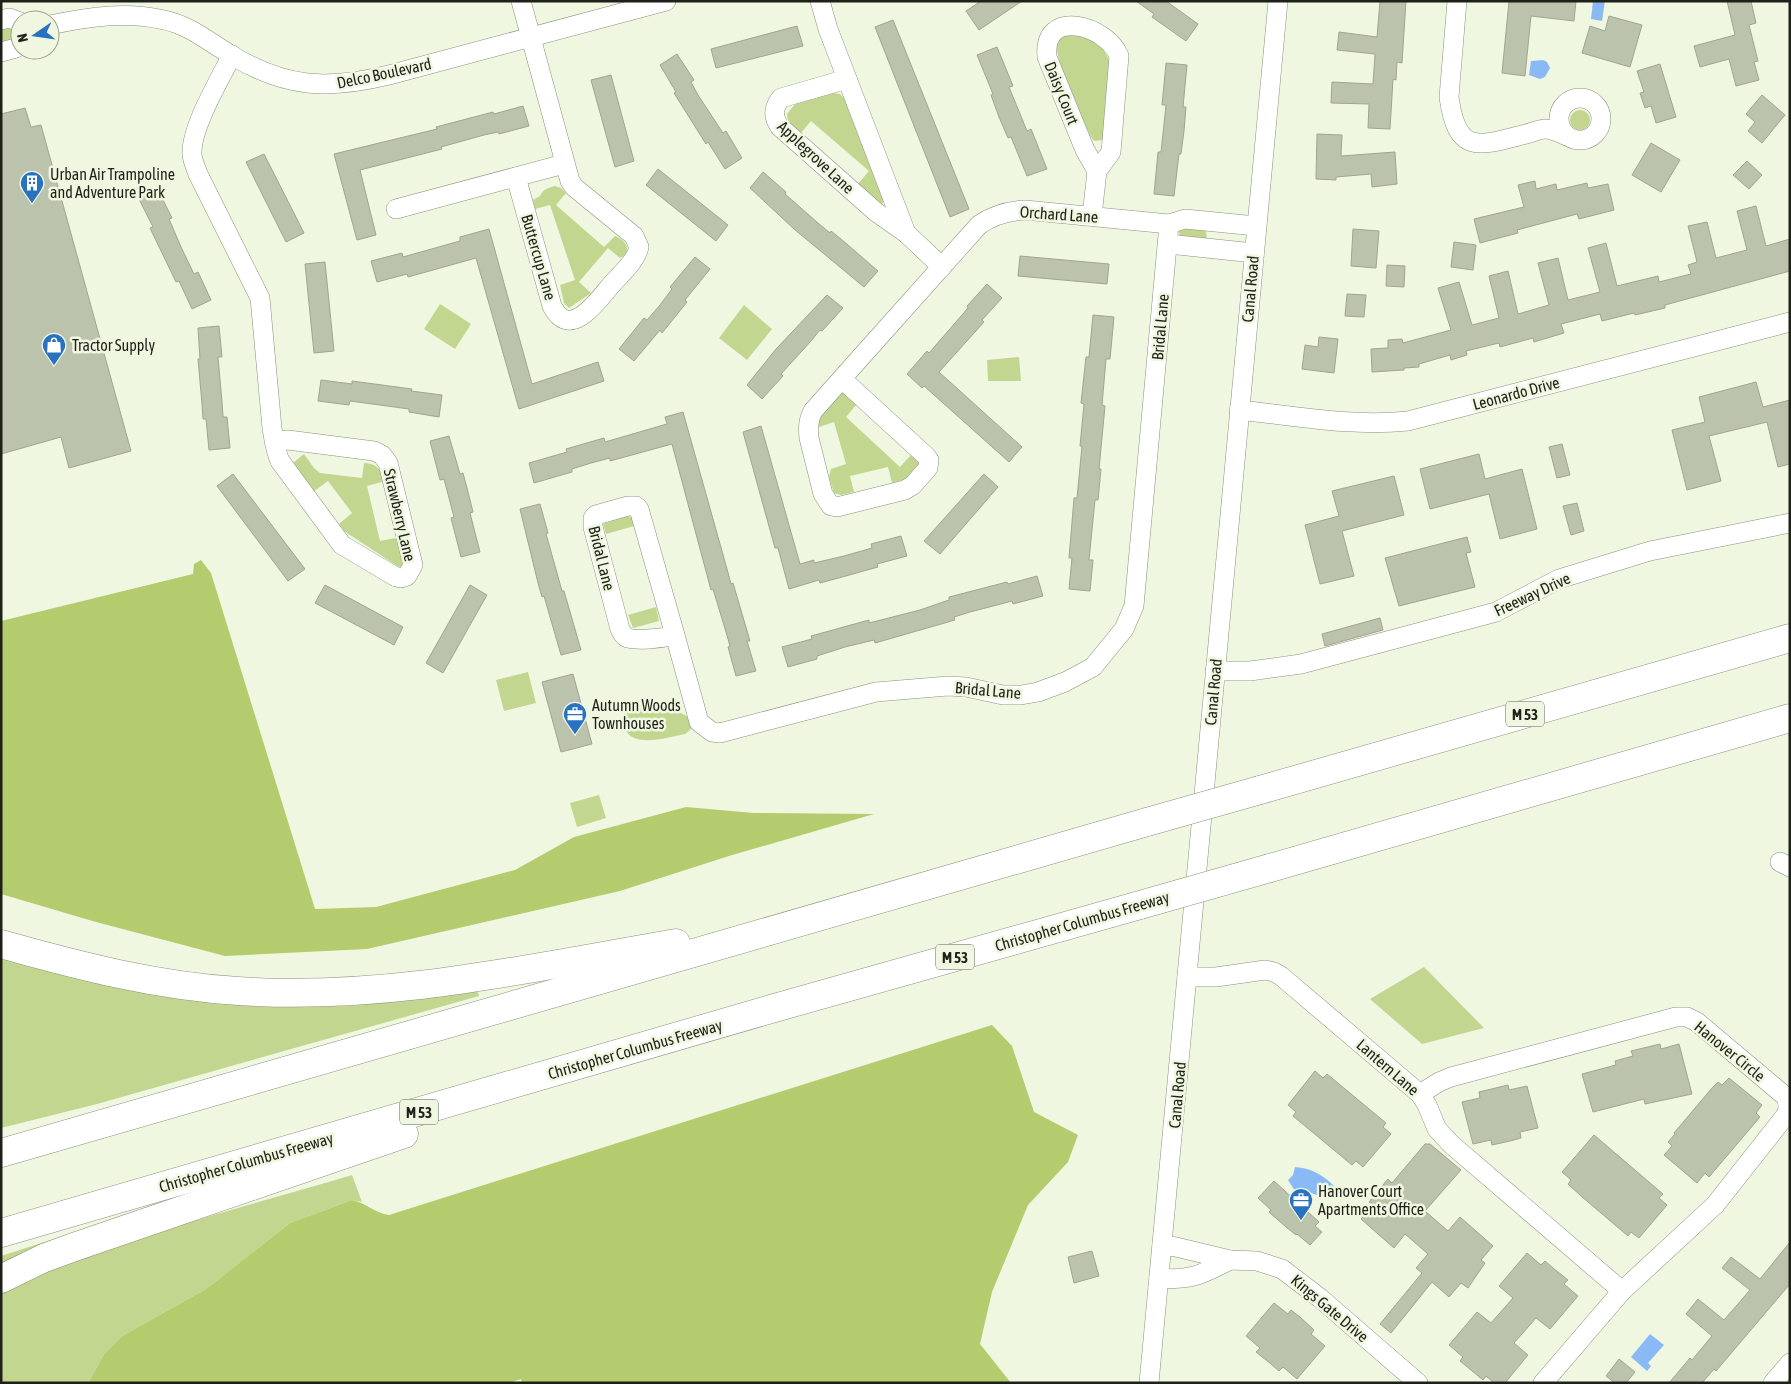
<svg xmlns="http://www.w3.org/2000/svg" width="1791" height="1384" viewBox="0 0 1791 1384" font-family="'Asap Condensed',sans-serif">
  <rect width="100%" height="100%" fill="#f0f7e1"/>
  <g fill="#c2d68f">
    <path d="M20 25V38L1 43V30Z"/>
    <path d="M1064 35C1086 35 1102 39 1110 63L1104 136 1103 140 1094 141 1091 137C1083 119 1055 62 1057 45 1058 41 1061 38 1064 35Z"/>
    <path d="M833 93 840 94 845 99 884 201 882 204 858 184 869 171 811 121 801 133 788 122 787 114 796 103Z"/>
    <circle cx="1580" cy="120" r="10"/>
    <path d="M555 186 561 188 566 193 556 205 604 247 615 236C625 240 634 251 620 258L608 248 579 282 591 293 569 308 564 303 560 285 575 280 550 205 535 209 533 200 540 196C543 189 548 188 555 186Z"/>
    <path d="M1181 228 1206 231 1207 239 1180 238 1179 232Z"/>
    <path d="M440 304 471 324 455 349 424 329Z"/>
    <path d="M744 305 772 329 747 360 719 338Z"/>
    <path d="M1019 357 1021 381H988L987 360Z"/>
    <path d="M843 391 857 404 846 417 900 467 911 455 921 464 906 479 892 483 888 467 850 476 854 492 841 495 834 493 829 477 831 469 846 464 834 422 819 427 817 419Z"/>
    <path d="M304 454 314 468 320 473 362 478 364 463C375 463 384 470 382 482L367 486 380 541 395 538 397 540 404 566 399 567 344 531 339 524 352 513 328 481 313 492 293 463Z"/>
    <path d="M628 516 632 518 634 526 606 534 603 524Z"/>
    <path d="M656 607 659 621 633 628 628 615Z"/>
    <path d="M528 672 536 703 504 711 496 680Z"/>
    <path d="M641 700C651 703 714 716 685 734 668 737 630 750 624 726 623 717 625 710 630 703Z"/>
    <path d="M599 795 606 818 577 827 570 803Z"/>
    <path d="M1 953 82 976 477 989 479 996 97 1104 1 1128Z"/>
    <path d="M1424 967 1484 1028 1422 1044 1370 999Z"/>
    <path d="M352 1175 362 1202 352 1200 290 1223 206 1289 122 1336 104 1354 88 1383H1V1292C111 1239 235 1210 352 1175Z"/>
    <path d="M72 1233 74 1238 1 1268V1256Z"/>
  </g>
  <g fill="#b4cc6d">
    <path d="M201 560 211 573 315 909 376 907 515 870 574 837 686 807 754 813 874 814 729 856 620 891 367 949 225 956 96 922 1 894V621L193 574 194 564Z"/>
    <path d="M992 1025 1012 1046 1034 1112 1078 1135 1068 1162 1028 1205 992 1292 980 1344 1011 1383H522L521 1379 509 1383H88L104 1354 122 1336 206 1289 290 1223 352 1200C366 1203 375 1213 389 1215Z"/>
  </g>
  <g fill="#89baf6">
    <path d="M1593 1H1605L1602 21 1591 19Z"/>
    <path d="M1543 60 1547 62 1550 68 1545 77 1540 79 1529 75 1531 61Z"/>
    <path d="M1295 1167C1311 1168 1323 1175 1334 1186L1325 1198 1311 1193 1297 1194 1288 1180 1293 1175Z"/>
    <path d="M1650 1334 1664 1345 1648 1363 1651 1366 1647 1371 1631 1357Z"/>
  </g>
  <g fill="#bcc3ad" stroke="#9fa590">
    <path d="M981 1H1022L979 30 966 11Z"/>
    <path d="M1136 1H1166L1198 24 1186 41 1152 17 1154 14Z"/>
    <path d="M1380 1H1406L1402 63 1397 62 1396 80 1393 79 1390 129 1368 128 1369 104 1331 103 1332 82 1373 84 1375 54 1337 50 1339 32 1377 37Z"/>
    <path d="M1509 1H1576L1574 21 1531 16 1525 76 1502 73Z"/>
    <path d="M1727 1H1751L1756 23 1749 25 1758 61 1754 62 1759 80 1736 86 1729 59 1700 67 1694 46 1735 35Z"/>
    <path d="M1609 16 1642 25 1630 67 1582 53 1590 26 1605 31Z"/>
    <path d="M893 20 969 209 950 217 875 27Z"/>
    <path d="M797 26 803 46 716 68 711 49Z"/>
    <path d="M997 47 1013 86 1009 87 1027 131 1031 129 1047 169 1027 176 1011 137 1008 138 999 117 991 95 993 94 977 55Z"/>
    <path d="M677 54 694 80 691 82 698 95 723 133 726 131 742 158 725 169 708 142 706 144 674 93 676 92 660 65Z"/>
    <path d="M1166 63 1187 65 1183 107H1186L1184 131 1181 154H1179L1174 196 1154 194 1158 152H1161L1166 105H1162Z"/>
    <path d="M1660 64 1676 117 1656 123 1651 106 1645 108 1640 93 1644 92 1637 71Z"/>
    <path d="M611 75 634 161 615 167 591 80Z"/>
    <path d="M1762 95 1785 115 1762 143 1748 131 1755 122 1746 114Z"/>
    <path d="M523 106 529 126 499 134 498 132 484 135 441 147 442 149 360 170 376 235 357 240 334 154 437 129 436 127 493 112 494 114Z"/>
    <path d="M25 108 31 127 41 125 131 451 69 468 61 437 1 454V114Z"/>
    <path d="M1317 134 1342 135 1341 156 1395 152 1397 184 1372 187 1371 174 1336 177V180L1316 179Z"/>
    <path d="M1651 143 1680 160 1661 192 1632 175Z"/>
    <path d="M264 154 304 233 286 242 246 162Z"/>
    <path d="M1747 161 1762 175 1749 189 1733 175Z"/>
    <path d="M658 169 728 225 716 241 646 185Z"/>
    <path d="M763 172 786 192 785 194 818 223 830 233 831 231 841 239 878 271 864 287 794 229 750 188Z"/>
    <path d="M1535 181 1536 189 1556 184 1557 190 1587 183 1588 188 1608 184 1614 210 1579 219 1577 214 1517 230 1518 233 1480 243 1474 219 1524 207 1518 185Z"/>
    <path d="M158 190 172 218 169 219 181 247 194 274 198 272 211 300 192 309 179 281 176 282 150 228 153 227 139 199Z"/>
    <path d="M1756 206 1766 246 1790 239V271L1665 305V308L1635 315 1634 313 1602 321 1600 314 1561 324 1564 333 1534 342 1533 338 1500 347 1499 343 1466 351 1467 355 1451 360 1450 355 1419 364V367L1404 368V370L1372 372 1371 349 1388 348V340L1402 339 1403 343 1451 330 1438 288 1459 282 1472 325 1499 318 1489 276 1508 271 1518 314 1549 305 1538 263 1558 258 1568 300 1600 292 1588 248 1606 243 1617 286 1658 276 1659 282 1691 274 1688 265 1697 262 1688 226 1707 222 1716 258 1747 250 1737 211Z"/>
    <path d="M489 229 532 384 598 362 604 381 519 409 476 258 408 277 407 274 377 282 371 261 402 253 403 257 460 241V237Z"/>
    <path d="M1353 229 1379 231 1376 268 1351 266Z"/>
    <path d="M1454 242 1476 245 1473 270 1451 267Z"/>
    <path d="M1020 256 1109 264 1107 284 1018 276Z"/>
    <path d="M695 257 710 269 685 300 687 302 662 333 660 330 634 361 619 349 644 318 647 320 660 305 672 289 670 287Z"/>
    <path d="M325 262 334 351 314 353 305 264Z"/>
    <path d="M1387 265 1405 266 1404 287 1386 286Z"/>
    <path d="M987 284 1002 298 982 320 984 322 939 372 1022 447 1009 462 924 386 922 388 907 374 927 351 929 353 949 330 968 308 967 306Z"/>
    <path d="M1347 294 1366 295 1364 317 1345 316Z"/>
    <path d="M827 295 843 308 822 331 820 330 811 341 781 374 783 376 762 399 747 385 776 349Z"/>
    <path d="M1093 315 1114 317 1110 359H1106L1102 405 1105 406 1099 469H1101L1098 500H1095L1089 560H1093L1090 591 1069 589 1072 558H1069L1074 498H1077L1082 446H1080L1084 404 1081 403 1086 357H1089Z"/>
    <path d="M219 326 222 357H218L222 402 223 417H227L230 448 209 450 206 419H203L202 404 198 359H200L198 328Z"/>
    <path d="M1319 337 1338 339 1334 373 1302 369 1305 345 1318 347Z"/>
    <path d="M321 380 352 384V381L412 389 411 391 442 395 439 417 409 412V409L380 405 350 401 349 405 318 401Z"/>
    <path d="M1756 382 1763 407 1790 400V464L1778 467 1767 422 1709 436 1721 481 1687 490 1672 430 1705 422 1699 397Z"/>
    <path d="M683 412 727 569 731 584 733 583 750 641H747L756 671 736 676 728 647 730 646 726 632 713 589 711 590 672 444 610 461V458L591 463 572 469V472L534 483 529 463 567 452 566 449 604 438 605 442 667 424 665 417Z"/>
    <path d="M761 426 800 564 814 560V563L844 556 872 548 871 544 901 536 907 556 877 564 878 567 835 579 820 583 819 580 789 589 778 548H775L743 432Z"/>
    <path d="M449 436 460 474 463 473 468 492 473 512 470 513 480 552 461 557 451 518 454 517 444 479 440 480 430 441Z"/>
    <path d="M1562 444 1570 475 1557 478 1549 447Z"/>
    <path d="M1479 454 1485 479 1522 469 1537 529 1500 539 1489 494 1430 509 1420 469Z"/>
    <path d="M233 474 305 569 288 581 217 486Z"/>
    <path d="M984 474 998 487 940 554 924 541Z"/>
    <path d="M1394 476 1404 515 1342 531 1354 576 1320 584 1305 525 1339 516 1332 491Z"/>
    <path d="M1577 503 1584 531 1571 535 1563 506Z"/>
    <path d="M540 504 548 533 546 534 550 548 562 591H564L581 650 561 655 544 596 542 597 538 583 520 509Z"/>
    <path d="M1467 537 1471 552 1466 553 1475 587 1399 606 1385 558Z"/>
    <path d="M1037 576 1043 596 1013 604 1012 601 997 605 970 612 954 617 955 620 875 643 874 640 845 647 817 656V659L788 667 782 647 812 639 811 636 869 620V623L920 610 949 600V597L1007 582 1008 584Z"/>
    <path d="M325 585 403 627 394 645 315 603Z"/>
    <path d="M470 585 487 595 443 673 426 663Z"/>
    <path d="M1380 618 1383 630 1325 646 1322 634Z"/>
    <path d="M573 674 592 744 561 752 542 682Z"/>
    <path d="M1660 1044 1661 1049 1679 1044 1692 1094 1645 1104 1644 1099 1593 1112 1582 1074 1616 1065 1615 1061 1633 1056 1631 1051Z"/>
    <path d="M1315 1071 1323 1078 1327 1074 1386 1123 1383 1127 1391 1134 1363 1167 1356 1161 1352 1165 1293 1116 1296 1112 1288 1105Z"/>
    <path d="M1729 1078 1762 1105 1756 1113 1760 1117 1709 1177 1705 1173 1697 1183 1664 1155 1672 1146 1668 1142 1675 1134 1674 1133 1712 1088 1718 1082 1722 1085Z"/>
    <path d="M1508 1085 1509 1090 1527 1086 1538 1128 1520 1132 1521 1138 1510 1141 1492 1145 1491 1140 1473 1144 1462 1102 1480 1098 1479 1092Z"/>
    <path d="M1594 1135 1663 1194 1659 1198 1667 1205 1639 1238 1631 1232 1628 1236 1581 1196 1568 1184 1571 1180 1562 1172Z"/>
    <path d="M1425 1144H1430L1461 1170 1425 1211 1448 1231 1460 1217 1493 1246 1481 1260 1485 1263 1468 1288 1461 1283 1449 1297 1432 1282 1391 1333 1380 1324 1422 1273 1416 1268 1428 1254 1405 1234 1394 1248 1361 1219 1373 1205 1369 1202 1388 1179 1392 1183Z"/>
    <path d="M1274 1181 1319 1222 1315 1226 1322 1232 1310 1245 1297 1234 1296 1235 1286 1227 1269 1212 1271 1210 1258 1198Z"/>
    <path d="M1790 1242V1284L1716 1371 1714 1369 1702 1383H1669L1690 1358 1692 1360 1712 1336 1686 1314 1698 1299 1724 1320 1750 1290 1722 1268 1731 1257 1760 1279Z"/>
    <path d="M1092 1251 1099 1276 1074 1283 1068 1257Z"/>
    <path d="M1527 1253 1541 1265 1545 1261 1553 1268 1568 1280 1564 1284 1578 1296 1550 1329 1536 1318 1514 1343 1528 1355 1505 1383H1494L1486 1376 1483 1380 1460 1361 1463 1357 1449 1345 1477 1312 1491 1323 1513 1298 1499 1286Z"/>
    <path d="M1274 1303 1288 1314 1291 1310 1300 1317 1314 1330 1311 1334 1325 1346 1297 1379 1283 1367 1279 1371 1271 1364 1256 1352 1260 1348 1246 1336Z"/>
    <path d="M1619 1359 1635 1372 1626 1383H1615L1606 1376Z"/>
  </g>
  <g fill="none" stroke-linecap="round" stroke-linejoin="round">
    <g stroke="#8b917d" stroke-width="20">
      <g id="minor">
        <path d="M820 1 828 29 906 233 942 267"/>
        <path d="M1457 1 1449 97C1457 156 1479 146 1526 134 1531 133 1539 129 1545 129 1552 129 1560 133 1567 136"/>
        <path d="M1 20 9 18 20 22"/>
        <path d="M50 25C87 17 126 11 164 20 189 25 209 42 231 55 286 88 327 90 389 75L666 1"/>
        <path d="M1 52 16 48 20 44"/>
        <path d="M232 55C220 79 190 129 192 155 193 162 196 168 198 174L260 298 272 428C274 439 275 450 280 461L342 545 396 577 401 578 407 576 413 565 388 463 382 455 374 451 288 440 274 441"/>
        <path d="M847 79 781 98C773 108 772 116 780 127L876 212 906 233"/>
        <circle cx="1580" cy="119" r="21"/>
        <path d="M516 177 552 306C570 342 598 300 612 284 622 273 636 261 639 247L634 236 574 187 570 181 521 1"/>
        <path d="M396 209 564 164"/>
        <path d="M1092 216 1097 171 1085 150 1047 57C1042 7 1107 25 1119 56L1111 152 1097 171"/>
        <path d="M1168 244 1254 253"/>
        <path d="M842 379 926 456 929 460 928 468 913 485 905 490 837 507 831 506 823 494 809 438C808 428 808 420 813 411L861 357 979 225C993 215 1008 211 1025 210L1169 224 1185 219 1256 226"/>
        <path d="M1239 410C1295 416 1352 427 1408 421L1790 322"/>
        <path d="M675 635 639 509 636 506H628L596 515 593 518V527L620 629C622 633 624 637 628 638 638 641 665 638 675 635L699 722 712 732 720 733 876 692 948 686 966 687 1003 695H1021L1038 692 1065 682 1093 667 1124 629 1134 606 1169 224"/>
        <path d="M1215 671H1250L1301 664 1496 612 1559 579 1650 551 1790 523"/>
        <path d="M1780 862 1790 867"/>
        <path d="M1187 977H1216L1265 970 1274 972 1281 976 1420 1094 1427 1105 1437 1129 1452 1145 1622 1291"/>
        <path d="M1420 1094 1439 1082 1451 1077 1676 1017H1687L1697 1022 1785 1096C1789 1102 1789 1108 1786 1115L1715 1205 1622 1291 1543 1383"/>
        <path d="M1162 1245 1176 1247 1230 1260 1257 1261 1282 1269 1320 1298 1418 1383"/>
        <path d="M1159 1278C1191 1281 1203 1274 1230 1260"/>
        <path d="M1149 1383C1194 922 1233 462 1278 1"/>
        <path d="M1773 1383 1790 1363"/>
      </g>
    </g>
    <g stroke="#8b917d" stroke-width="29">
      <g id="highway">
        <path d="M1260 790 1790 638"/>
        <path d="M1270 868 1790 718"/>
        <path d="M1 944C79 966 157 986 238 991 386 1001 531 968 676 943"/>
        <path d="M1 1153 1147 822"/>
        <path d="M1 1233 771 1009 1140 905"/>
        <path d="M1 1279 44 1258 77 1246 404 1134"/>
      </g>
    </g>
    <use href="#minor" stroke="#fff" stroke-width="19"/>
    <use href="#highway" stroke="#fff" stroke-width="28"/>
    <g stroke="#8b917d" stroke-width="29" stroke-linecap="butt">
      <g id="highway-bridge">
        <path d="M1147 822 1260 790"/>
        <path d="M1140 905 1270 868"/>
      </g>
    </g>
    <use href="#highway-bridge" stroke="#fff" stroke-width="28"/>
  </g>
  <defs>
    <g id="building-pin" transform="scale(1.25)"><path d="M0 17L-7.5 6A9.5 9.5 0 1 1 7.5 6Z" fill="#2972c2" stroke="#f0f7e1"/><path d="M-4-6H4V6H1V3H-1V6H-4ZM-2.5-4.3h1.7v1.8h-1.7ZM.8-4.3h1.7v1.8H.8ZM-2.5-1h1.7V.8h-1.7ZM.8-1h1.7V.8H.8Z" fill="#fff"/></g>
    <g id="shop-pin" transform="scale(1.25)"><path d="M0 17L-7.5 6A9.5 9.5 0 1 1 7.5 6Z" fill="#2972c2" stroke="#f0f7e1"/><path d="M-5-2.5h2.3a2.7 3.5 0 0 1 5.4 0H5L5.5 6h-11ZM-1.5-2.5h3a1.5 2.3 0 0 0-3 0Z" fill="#fff"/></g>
    <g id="office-pin" transform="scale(1.25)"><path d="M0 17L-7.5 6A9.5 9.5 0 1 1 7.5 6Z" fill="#2972c2" stroke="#f0f7e1"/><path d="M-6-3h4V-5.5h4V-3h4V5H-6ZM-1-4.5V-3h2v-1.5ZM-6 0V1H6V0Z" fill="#fff"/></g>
  </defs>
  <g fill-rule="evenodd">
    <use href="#building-pin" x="32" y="183"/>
    <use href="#shop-pin" x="54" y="345"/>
    <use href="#office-pin" x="575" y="714"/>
    <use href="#office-pin" x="1301" y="1200"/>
  </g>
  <g text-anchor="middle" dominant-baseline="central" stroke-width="5" stroke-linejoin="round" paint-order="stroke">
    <g fill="#f0f7e1" stroke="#5d6155" stroke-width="1">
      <rect x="1506" y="701.5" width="38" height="25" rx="4"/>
      <rect x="936" y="944.5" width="38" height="25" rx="4"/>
      <rect x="400" y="1099.5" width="38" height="25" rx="4"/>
    </g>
    <g font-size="15" font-weight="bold" fill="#1e2119">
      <text x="1525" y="714">M 53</text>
      <text x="955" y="957">M 53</text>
      <text x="419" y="1112">M 53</text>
    </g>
    <g font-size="16" fill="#1e2119" stroke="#f0f7e1">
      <text transform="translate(384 73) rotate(-12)">Delco Boulevard</text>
      <text transform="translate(1062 93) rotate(68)">Daisy Court</text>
      <text transform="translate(816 157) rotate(43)">Applegrove Lane</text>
      <text transform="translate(1059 214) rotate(4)">Orchard Lane</text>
      <text transform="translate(539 257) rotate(74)">Buttercup Lane</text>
      <text transform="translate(1250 289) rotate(-85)">Canal Road</text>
      <text transform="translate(1160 327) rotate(-85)">Bridal Lane</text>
      <text transform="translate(1516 393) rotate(-15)">Leonardo Drive</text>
      <text transform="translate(400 515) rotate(77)">Strawberry Lane</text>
      <text transform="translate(602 558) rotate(76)">Bridal Lane</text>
      <text transform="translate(1532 594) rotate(-25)">Freeway Drive</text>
      <text transform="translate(988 690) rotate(5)">Bridal Lane</text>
      <text transform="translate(1213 692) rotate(-85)">Canal Road</text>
      <text transform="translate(1082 921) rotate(-16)">Christopher Columbus Freeway</text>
      <text transform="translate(635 1049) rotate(-16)">Christopher Columbus Freeway</text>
      <text transform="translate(1730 1051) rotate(39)">Hanover Circle</text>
      <text transform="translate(1388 1067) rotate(41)">Lantern Lane</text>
      <text transform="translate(1177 1095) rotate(-85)">Canal Road</text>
      <text transform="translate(246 1162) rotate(-16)">Christopher Columbus Freeway</text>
      <text transform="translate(1330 1308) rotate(40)">Kings Gate Drive</text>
    </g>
    <g font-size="16" fill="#1e2119" stroke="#f0f7e1" text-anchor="start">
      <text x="50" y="174">Urban Air Trampoline<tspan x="50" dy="18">and Adventure Park</tspan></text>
      <text x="72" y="345">Tractor Supply</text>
      <text x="592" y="705">Autumn Woods<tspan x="592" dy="18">Townhouses</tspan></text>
      <text x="1318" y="1191">Hanover Court<tspan x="1318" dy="18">Apartments Office</tspan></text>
    </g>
  </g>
  <rect width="1791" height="1384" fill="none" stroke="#1e2119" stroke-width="5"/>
  <g transform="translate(35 35) rotate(257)"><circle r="24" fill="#f0f7e1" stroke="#9ca191"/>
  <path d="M0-4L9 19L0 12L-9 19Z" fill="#2972c2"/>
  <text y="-8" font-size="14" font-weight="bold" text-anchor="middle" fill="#1e2119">N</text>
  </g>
</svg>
